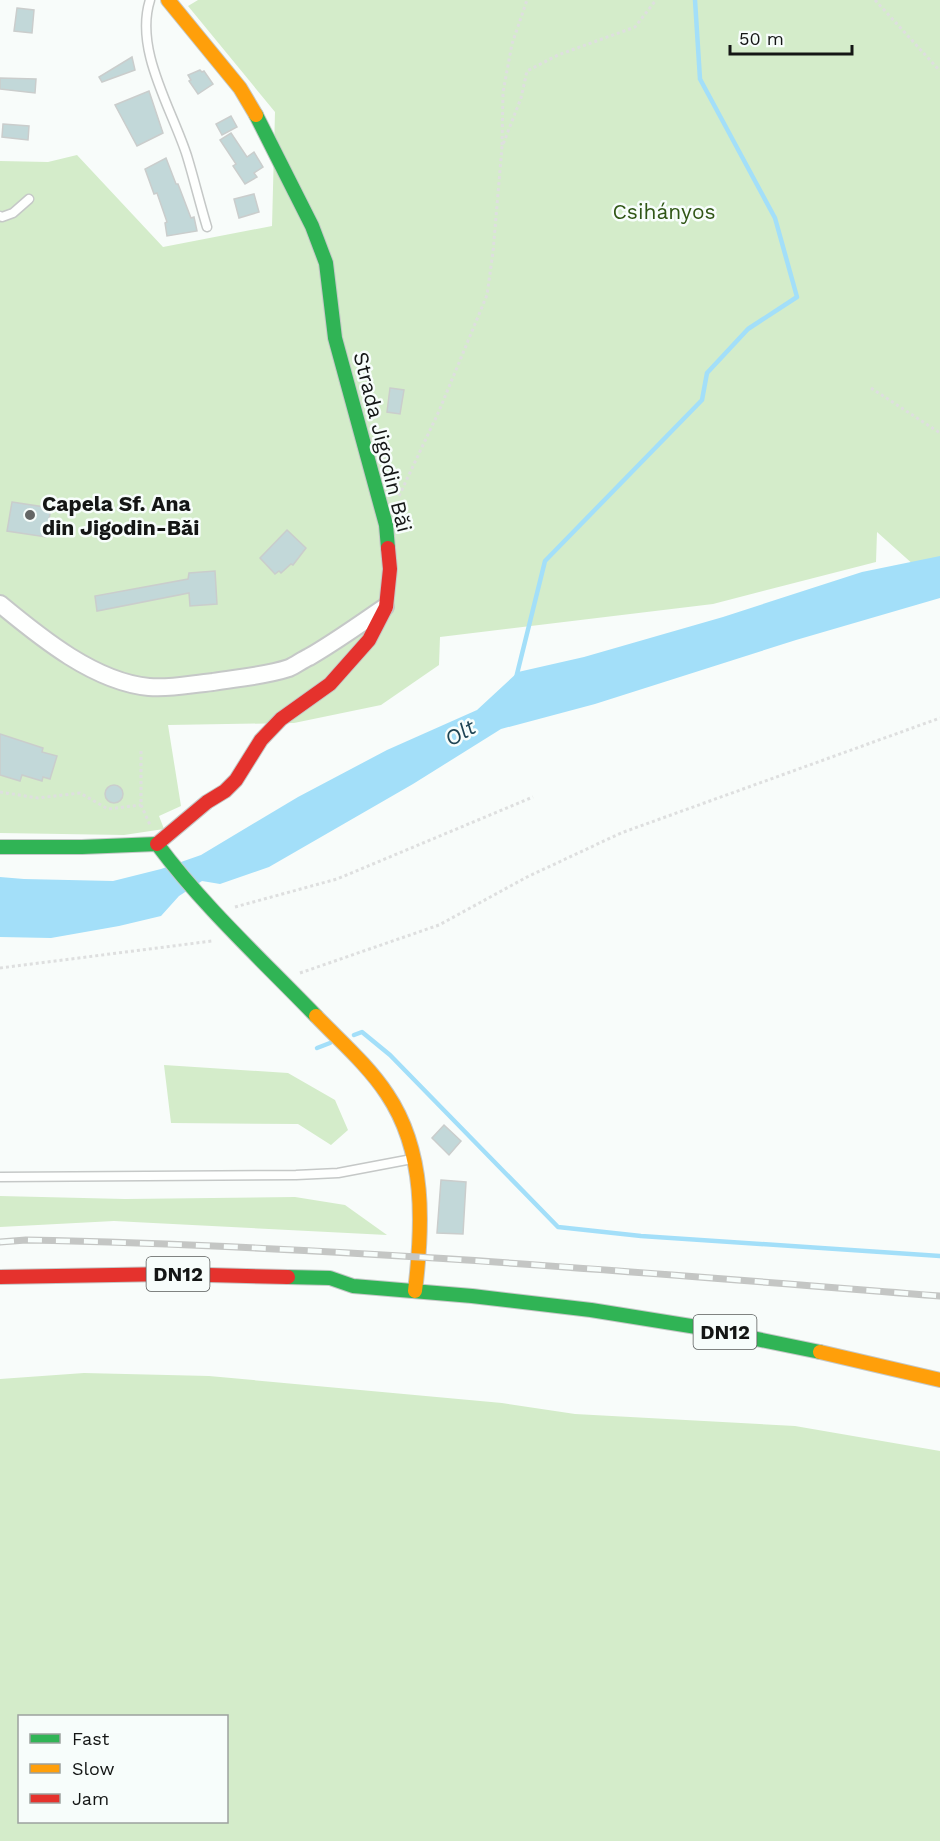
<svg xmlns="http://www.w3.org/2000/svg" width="940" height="1841" viewBox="0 0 940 1841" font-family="'Work Sans',sans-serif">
  <rect width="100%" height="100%" fill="#f8fcfa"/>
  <g fill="#d4ecca" fill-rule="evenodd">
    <path d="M198 0H940V560L915 566 877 532 876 562 713 604 440 637 439 665 381 705 294 723 168 725 181 806 159 816 164 829 124 835 0 833V161L48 162 77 155 163 247 272 226 275 112 188 6Z"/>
    <path d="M164 1065 288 1073 335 1100 348 1130 331 1145 298 1124 171 1123Z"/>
    <path d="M0 1196 125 1199 295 1197 345 1205 387 1235 114 1221 0 1227Z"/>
    <path d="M84 1373 209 1376 502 1403 575 1414 795 1426 940 1451V1841H0V1379ZM20 1716H226V1822H20Z"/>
  </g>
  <path fill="#a3dff9" d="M940 556V598L796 640 595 704 501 729 413 784 269 867 220 884 202 881 179 896 161 916 119 926 51 938 0 937V877L24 879 113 881 161 869 201 855 298 797 387 750 477 710 518 672 584 657 723 617 862 572Z"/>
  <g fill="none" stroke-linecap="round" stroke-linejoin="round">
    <g stroke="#a3dff9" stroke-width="4.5">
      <path d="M516 678 545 561 702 400 707 373 748 329 797 297 775 218 700 79 695 0"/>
      <path d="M354 1035 362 1032 390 1055 558 1227 641 1236 940 1256"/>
      <path d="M317 1048 330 1043"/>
    </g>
  </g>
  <g fill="#c2d8d9" stroke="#cacdcc" stroke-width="1.5">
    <path d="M17 8 34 10 32 33 14 31Z"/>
    <path d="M132 57 135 70 102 82 99 77Z"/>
    <path d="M200 70 202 72 204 71 213 84 198 94 189 81 191 80 188 75Z"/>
    <path d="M0 78 36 79 35 93 0 89Z"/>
    <path d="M149 91 163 133 137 146 115 105Z"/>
    <path d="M231 116 237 127 222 135 216 124Z"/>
    <path d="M3 124 29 126 28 140 2 137Z"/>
    <path d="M231 133 247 157 254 152 263 167 254 173 257 177 245 184 233 166 236 164 220 140Z"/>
    <path d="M166 158 176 184H178L191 218 194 217 197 231 167 236 165 223 167 222 157 193 154 194 145 169Z"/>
    <path d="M254 194 259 212 239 218 234 199Z"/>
    <path d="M390 388 404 390 400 414 387 412Z"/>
    <path d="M12 502 51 508 46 537 7 531Z"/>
    <path d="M287 530 306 548 293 565 291 564 281 573 279 571 275 574 260 558Z"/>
    <path d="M215 571 217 604 190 606 189 593 97 611 95 596 188 579 189 573Z"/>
    <path d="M0 734 43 748 42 752 57 756 50 779 43 777 42 781 22 775 20 781 0 775Z"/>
    <circle cx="114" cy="794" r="9"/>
    <path d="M444 1125 461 1141 449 1155 432 1138Z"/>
    <path d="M441 1180 466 1182 463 1234 437 1233Z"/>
  </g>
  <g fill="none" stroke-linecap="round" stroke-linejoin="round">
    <g stroke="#c5c8c7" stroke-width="11">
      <g id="lane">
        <path d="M150 0C134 50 172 109 187 156 194 179 200 204 207 227"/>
        <path d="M0 216 2 217 13 213 29 199"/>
        <path d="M0 1177 296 1175 338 1173 412 1159"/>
      </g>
    </g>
    <g stroke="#c5c8c7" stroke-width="20">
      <path id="street" d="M0 604C41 638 95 682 149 687 171 689 191 684 213 682 237 678 265 676 289 668 296 665 302 660 309 657 335 642 360 624 385 607"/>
    </g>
    <g stroke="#c5c8c7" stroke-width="16">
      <g id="fast">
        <path d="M256 115 312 226 326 263 335 338 386 525 388 548"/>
        <path d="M0 847H82L157 844C204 907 261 959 316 1016"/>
        <path d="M288 1277 330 1278 353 1286 472 1296 591 1310 703 1328 820 1352"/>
      </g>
    </g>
    <g stroke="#c5c8c7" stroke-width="16">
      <g id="slow">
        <path d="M168 0 240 88 256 115"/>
        <path d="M316 1016C340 1041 368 1065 387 1094 426 1152 423 1225 415 1291"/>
        <path d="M820 1352 940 1380"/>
      </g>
    </g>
    <g stroke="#c5c8c7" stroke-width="16">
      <g id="jam">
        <path d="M157 844 207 802 225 791 236 780 261 740 281 719 330 684 369 640 386 607 390 569 388 548"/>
        <path d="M0 1277 170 1274 288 1277"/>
      </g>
    </g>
    <g stroke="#dedfdf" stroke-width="3" stroke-dasharray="3 3" stroke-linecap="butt">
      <path d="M875 0 940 71"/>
      <path d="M502 145 503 92 512 44 527 0"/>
      <path d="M871 388 940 433"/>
      <path d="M399 496 439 411 487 295 493 252 502 147 521 98 527 71 558 55 635 27 656 0"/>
      <path d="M141 751V805L150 825"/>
      <path d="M0 792 38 798 80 793 108 809 141 805"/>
      <path d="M235 907 337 879 533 797"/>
      <path d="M0 968 212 941"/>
      <path d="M300 973 439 925 527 877 621 833 940 718"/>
    </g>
    <use href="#lane" stroke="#fefffe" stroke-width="8"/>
    <use href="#street" stroke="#fefffe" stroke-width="16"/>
    <use href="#fast" stroke="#30b455" stroke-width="14"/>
    <use href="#slow" stroke="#ff9f0a" stroke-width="14"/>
    <use href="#jam" stroke="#e5322d" stroke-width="14"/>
    <g stroke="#c4c6c4" stroke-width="7">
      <path id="rail" d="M0 1242 26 1240C331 1246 636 1272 940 1296"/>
    </g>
    <use href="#rail" stroke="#f7fdfb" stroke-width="4.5" stroke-dasharray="14" stroke-linecap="butt"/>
  </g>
  <circle fill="#646665" stroke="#f7fdfb" stroke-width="2" cx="30" cy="515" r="6"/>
  <g text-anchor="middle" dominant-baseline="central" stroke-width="5" stroke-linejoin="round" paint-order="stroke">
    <g fill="#f7fdfb" stroke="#585b5a" stroke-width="1.5">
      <rect x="146.5" y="1257" width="63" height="34" rx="4.5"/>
      <rect x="693.5" y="1315" width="63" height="34" rx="4.5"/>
    </g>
    <g font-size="20" font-weight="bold" fill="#141615">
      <text x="178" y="1274">DN12</text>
      <text x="725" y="1332">DN12</text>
    </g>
    <g font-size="21" fill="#305616" stroke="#f7fdfb">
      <text x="664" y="211">Csihányos</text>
    </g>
    <g font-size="21" fill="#141615" stroke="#f7fdfb">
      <text transform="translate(383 442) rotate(76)">Strada Jigodin Băi</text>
    </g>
    <g font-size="21" font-weight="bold" fill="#141615" stroke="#f7fdfb" text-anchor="start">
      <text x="42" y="503">Capela Sf. Ana<tspan x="42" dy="24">din Jigodin-Băi</tspan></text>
    </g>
    <g font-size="22" font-style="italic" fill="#1e4454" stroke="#f7fdfb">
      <text transform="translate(460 733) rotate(-30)">Olt</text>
    </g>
  </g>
  <rect x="18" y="1715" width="210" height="108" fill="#f7fdfb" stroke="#9ca19f" stroke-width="1.5"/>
  <rect x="30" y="1734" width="30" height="9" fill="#30b455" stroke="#9ca19f" stroke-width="1.5"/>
  <text x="72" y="1745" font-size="18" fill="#141615">Fast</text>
  <rect x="30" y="1764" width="30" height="9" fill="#ff9f0a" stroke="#9ca19f" stroke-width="1.5"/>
  <text x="72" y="1775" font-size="18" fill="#141615">Slow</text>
  <rect x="30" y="1794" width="30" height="9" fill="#e5322d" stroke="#9ca19f" stroke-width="1.5"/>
  <text x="72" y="1805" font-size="18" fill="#141615">Jam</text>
  <path d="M730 45v9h122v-9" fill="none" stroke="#141615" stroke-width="3"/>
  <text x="739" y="45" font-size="18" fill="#141615" stroke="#f7fdfb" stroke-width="4.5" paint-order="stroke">50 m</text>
</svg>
